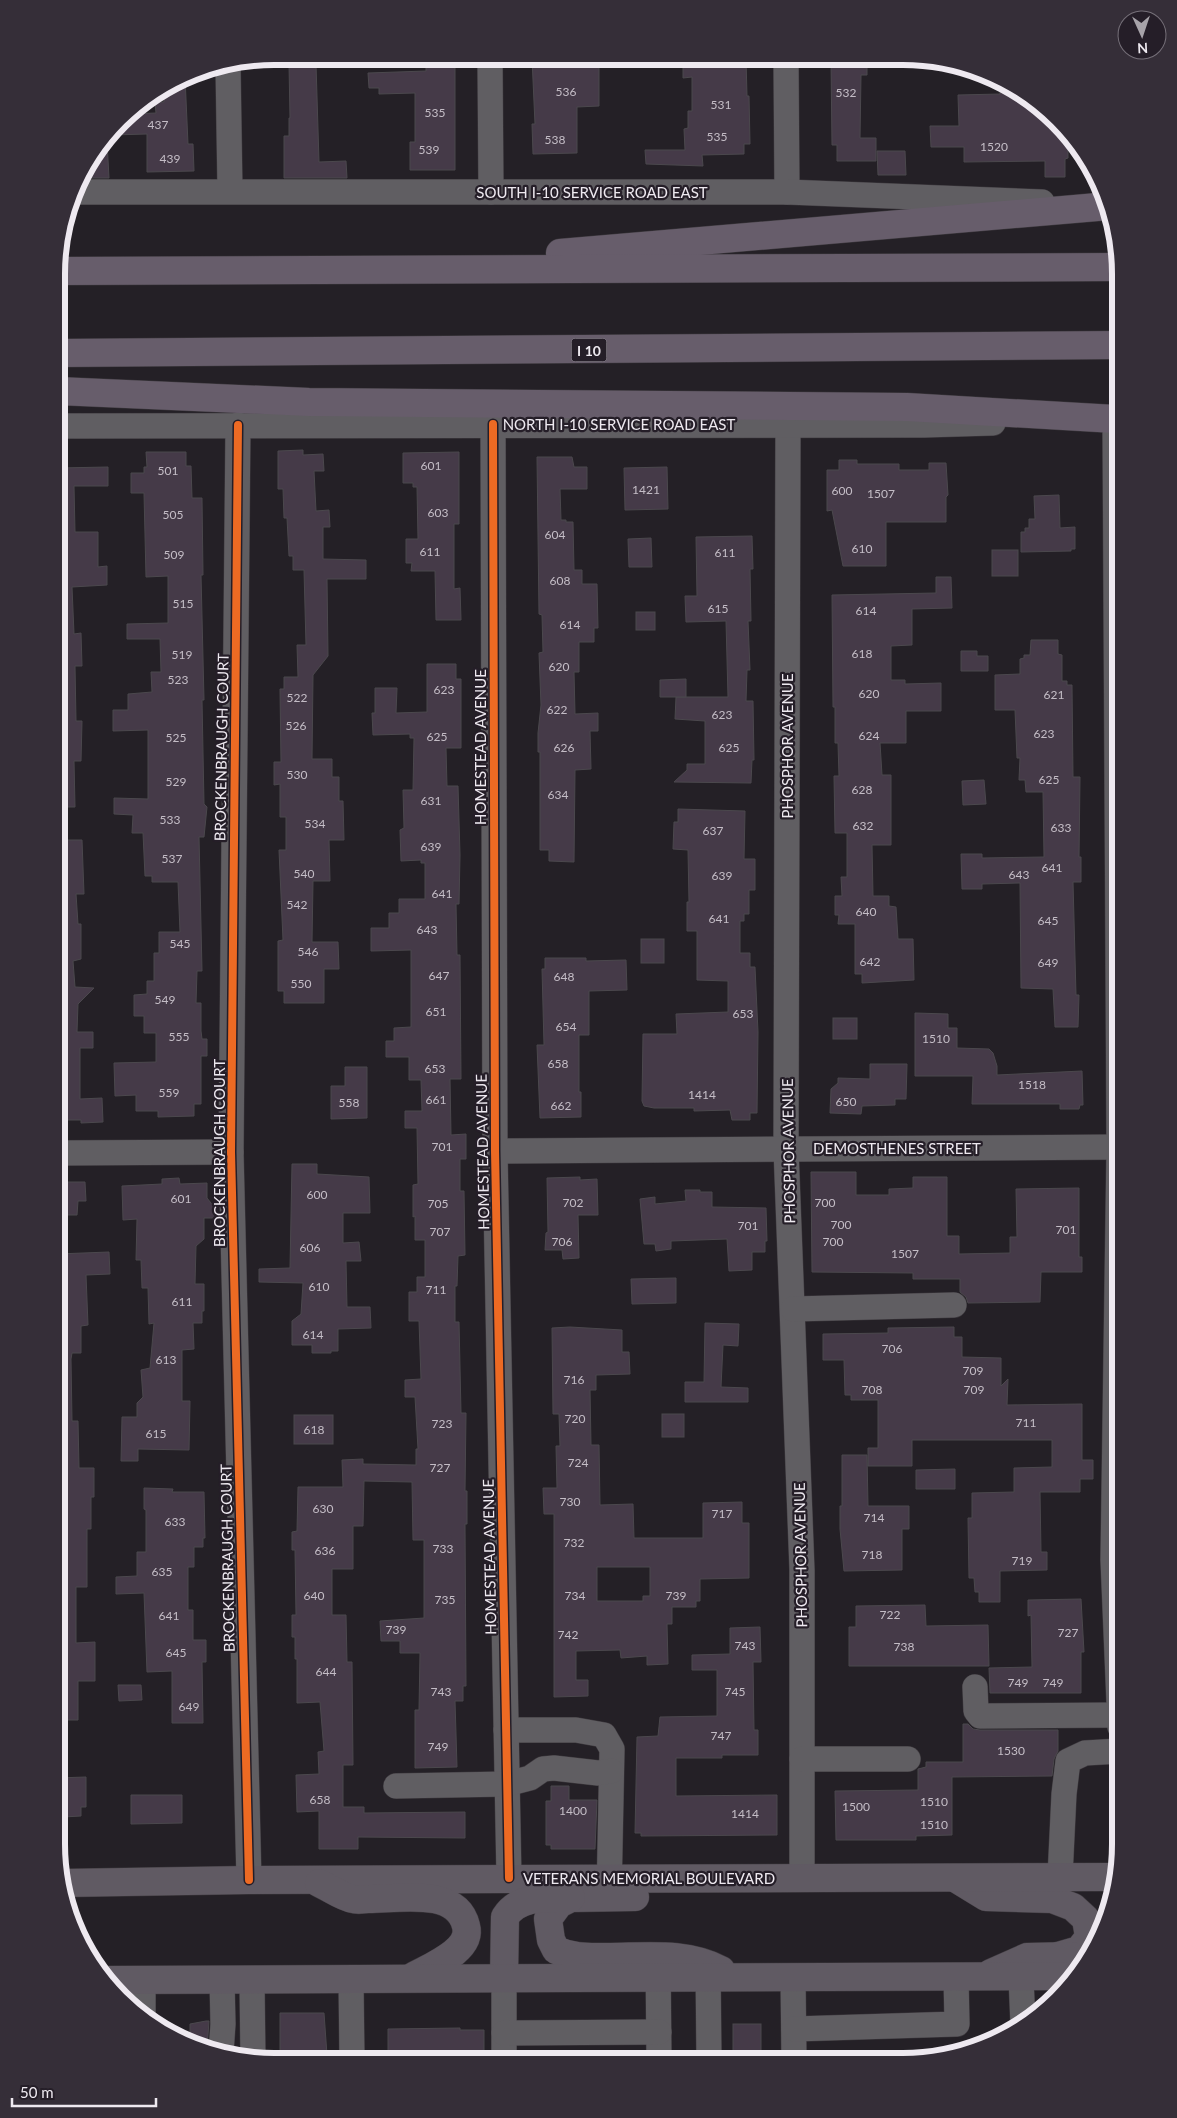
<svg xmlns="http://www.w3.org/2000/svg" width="1177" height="2118" viewBox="0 0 1177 2118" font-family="Lato,sans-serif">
  <rect width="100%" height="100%" fill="#242026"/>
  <g fill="#453a48" stroke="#4b484d" fill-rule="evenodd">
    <path d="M426 57H455V170H410V142H415V93L379 94V88H369L368 73 426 71Z"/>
    <path d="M532 58H599V106L577 107V153L533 154 532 124H535Z"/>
    <path d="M683 59H746L747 96H749L750 144H744V154L702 155 703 166 646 164 645 150H685L684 129 688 128V111H692V77L683 78Z"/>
    <path d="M831 60H867V75H861L860 138H876V161H837V145H832Z"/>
    <path d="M289 64H316L319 162 346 161 347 178H284V136H289V118H290Z"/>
    <path d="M185 77 188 144H193L194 171 147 172V134L111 135 128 114 156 113 155 102H164V90Z"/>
    <path d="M1000 79 1046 110 1072 140V150H1068V158L1065 159V177H1045V161L964 162V147H931L930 126H959L958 95 1000 94Z"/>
    <path d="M107 141 109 178H79Z"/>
    <path d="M877 151H905L906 175H878Z"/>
    <path d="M303 450V455L323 454 324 471H314L316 511 329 510 330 527H323V559L366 560V579H327L328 656 313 675 312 759H332V777H339V801H343L344 840H329L330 881H313L312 942H338L339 969H324V1003H284V991H278V941L283 940 279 850H286V817H280V784L274 785V762H281L280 689H284V677H298L297 645H306L304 570H293V556H289L287 518H284L283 489H278V451Z"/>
    <path d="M146 452H186V466H191L192 498H202L203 575H201L204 700H202L204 804 207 807 204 837H199L202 971H197L196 1003H201V1031L202 1039H207V1056H201V1104H194V1116L158 1117V1111H136V1095L115 1096 114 1063 156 1062V1033H144V1016H134V995L147 994V981H154V953H159V932H180L178 882H152V876H145L143 833H132L133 815 114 814V798L148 799V730L113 731V710H128V694L152 692 151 672H161L160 639H127V624L168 623V576L146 577 144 493H131V473H144V467H147Z"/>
    <path d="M459 452V524H454V589L460 588 461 620H436L435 571H411L412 563H406V539H418L417 487H413V483H403V453Z"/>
    <path d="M537 457H572L574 467H587V489H560L561 520H566V522H573L574 570H582V584H597L598 628H594V642H579V672H574L575 714 598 713V731H590L591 769 575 770 574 862 549 861V850H540V752H538V733L541 705 539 653 543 652 542 615 539 614Z"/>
    <path d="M839 460H857V464H899V470H929V463H946L948 495 946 497V522H886V566H843L832 510 827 511V470H839Z"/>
    <path d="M108 467V486H74L75 532H98V567L107 566V585L72 587 74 634 81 633 82 666H75L76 721H82L81 761H74L75 807H57L58 468Z"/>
    <path d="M667 467 668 509 625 510 624 468Z"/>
    <path d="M1059 495 1060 528 1075 527V549H1071V551L1021 552V532H1025V528H1029V519H1035L1034 496Z"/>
    <path d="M752 536 753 569H750L751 621H748L750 670H747L746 701H753L754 760H752L751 783 674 782 687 770V764H705V721L675 719 676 697H728L726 621 686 622 685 596H697L696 537Z"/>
    <path d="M651 538 652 567H629L628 539Z"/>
    <rect x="992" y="550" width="26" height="26"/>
    <path d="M936 577H951L952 608 912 609V645L891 646V680H905V684L941 683V711H906V743H880L882 775H891V845H872L873 896H889V906L896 907 898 939H913L914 980 862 983V974H855V924H838L839 915H835V896H842L841 877H847V833H835L834 776H839L838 743H835V707H833L832 595 936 593Z"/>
    <rect x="636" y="612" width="19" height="18"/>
    <path d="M1031 640H1058V654L1062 655V681H1067V685H1072L1073 777H1080L1079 857H1081V882H1073L1076 995H1079L1078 1027H1055L1053 989 1021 988 1020 883 982 884V889H962L961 854H982V858L1044 857 1043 792H1026L1025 780H1019L1020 758H1017L1015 710H995V675L1020 674V659L1024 658V655H1030Z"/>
    <path d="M961 651H977V656H988V671H961Z"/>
    <path d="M427 664H456V679H461V748H446L447 786H458L460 855 459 904H456L457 955H460L461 1079H450L451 1135 466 1134V1159H460V1191H464L465 1255 458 1256 457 1286H455V1322H459L461 1413H466L465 1491H467V1524H465L466 1686H463V1701H455L457 1767 415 1768V1710H419L420 1653H400V1641H381L380 1621 424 1618V1540H413L412 1482 364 1481 363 1526H353V1569H332V1615H346L347 1662H352L353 1765H343V1807H364V1813L465 1812V1838L358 1837V1849H319V1811L297 1812 296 1775 319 1774 318 1752 324 1751 320 1702 297 1703V1659H295V1637H292V1615H296L295 1550H292V1532L297 1531 298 1487H343L342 1460 363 1459V1464L416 1465V1449H418L415 1397H405V1380L421 1379 419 1321H409V1292H417V1277H425V1240H415V1216L413 1217V1185L418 1184 417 1128H405V1111H422L421 1080H409V1057H386V1041H394V1028L411 1027V950L371 951V928H389V913H399V899H425V863H421V860L401 861 400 830 404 828 403 790H413L414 738H410V734L373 735 372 713H375V688H397L396 713 427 712Z"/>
    <path d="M686 679V697H660V680Z"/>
    <path d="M984 780 986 804 963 805 962 781Z"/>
    <path d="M678 809 745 811 744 859H755V890H749V914H744V921H740V953H750V967H755L758 1032 757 1113H750V1120H732L730 1110 694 1111V1108H654L644 1106 642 1101 643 1034H677L676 1014 728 1012V981L697 980V931H687V902H689L688 850 673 849 674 822H678Z"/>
    <path d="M57 840H82L84 894H76L78 924H81V959L73 961 75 987 94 988 78 1004 77 1032H93V1048H80V1099L102 1098 103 1122 81 1123V1120H57Z"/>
    <rect x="641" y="939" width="23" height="24"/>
    <path d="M545 958H586V961L626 960 627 990 589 991V1035H579V1092H581V1117L540 1118 537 1045H544L542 969H545Z"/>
    <path d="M915 1013 948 1014V1028H957V1048L989 1049 993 1053 997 1066V1075L1082 1071 1083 1105H1080L1079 1109H1060V1104H972L973 1076H915Z"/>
    <rect x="833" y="1018" width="24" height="21"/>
    <path d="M870 1064H907L906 1099H895V1105L862 1106 861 1114 830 1113 831 1089 838 1083V1078L870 1079Z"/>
    <path d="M345 1067H367V1118L331 1119V1086H345Z"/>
    <path d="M292 1164H317V1174L369 1177 370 1213H343V1243L359 1242 361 1261H346L347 1307H370L371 1328 338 1329V1351H331V1353H312V1345H292V1321L301 1314 303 1283 259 1282V1269L290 1268Z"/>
    <path d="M811 1172H856V1195H889V1189L913 1188V1177H947V1236H959V1254L1010 1253V1237H1017L1016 1189 1079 1188V1257H1082V1272H1041L1040 1302 968 1303 966 1297 960 1292V1279H913V1273L812 1272Z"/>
    <path d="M580 1177V1180L597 1179 598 1215H578L579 1258 563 1259 562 1250H545L546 1233 548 1232 547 1178Z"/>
    <path d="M179 1178 180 1184 207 1183V1198L215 1208V1218H204V1239L196 1246 195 1284H204V1311H202V1323H193L194 1349 182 1350V1401H190L189 1450 138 1449V1461H121L122 1417H137V1403L143 1397 141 1370 150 1368 154 1323 149 1324 148 1288H142L141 1260H136L137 1219 123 1220 122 1186 162 1184V1179Z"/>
    <path d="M57 1182H85L86 1201H78L77 1215H57Z"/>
    <path d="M685 1190H700V1192H712V1207L766 1208 767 1241H765V1252H752V1270L729 1271 727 1239 671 1241V1249L656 1251 655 1244H644L640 1199 655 1197V1204L686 1201Z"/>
    <path d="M109 1252 110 1274 86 1275 88 1325 81 1326V1353H72L71 1359 72 1421H78L79 1468H94V1497H91V1529H87V1587H76V1643L95 1642V1681H78V1720H56L57 1254Z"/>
    <path d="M676 1278V1303L632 1304 631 1279Z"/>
    <path d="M705 1323 739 1324 738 1346 723 1345 721 1387 748 1388V1402H685V1382H704Z"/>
    <path d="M570 1327 622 1330V1352H629L630 1374 596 1375V1390H590L591 1445H599L600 1505 633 1504 634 1538H703V1503L742 1502V1523H749V1578L700 1579V1601H696V1607H672V1624H667L668 1664 647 1665V1656L621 1658 620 1650 576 1651V1680H588V1696L554 1697V1514H544L543 1488H557L556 1446H560L559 1414H553L552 1328ZM597 1567H650V1596H643V1601H597Z"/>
    <path d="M954 1327V1337H962V1357L1001 1358V1386L1008 1379 1007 1405 1082 1404V1460H1093V1479H1080V1492H1040L1041 1552H1047V1570L1000 1571V1602H979V1592H975L974 1578H969L968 1518H972V1493L1014 1492V1468L1052 1467V1440H912V1466H868V1448H878V1400H851V1395H845L844 1360H823V1334L888 1333V1328Z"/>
    <rect x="662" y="1414" width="22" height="23"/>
    <rect x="294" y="1415" width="39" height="29"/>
    <path d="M842 1455H867L868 1506H909V1529H902V1570L844 1571 840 1529V1506H842Z"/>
    <path d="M955 1469V1489H916V1470Z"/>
    <path d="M144 1488 173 1489 172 1492H204L205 1538H203V1547H194V1567H188V1610H193V1640H206V1662H202L203 1723H172V1671L147 1672 144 1593 116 1594V1577L137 1576V1552H146V1510L144 1509Z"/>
    <path d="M1081 1599 1084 1652H1081V1693H990L989 1668 1032 1667 1031 1615 1028 1616V1600Z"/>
    <path d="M925 1605 926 1626 988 1625 989 1666H849V1627H856V1606Z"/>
    <path d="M760 1627 761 1662H753L754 1730H758V1755H722V1758H676V1796L777 1795V1835L641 1836V1833H635L637 1737 658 1736 660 1717 717 1716V1670H692V1655L730 1654V1628Z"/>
    <path d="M118 1685H141L142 1700 119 1701Z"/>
    <path d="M963 1724H968L973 1729 980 1730H1058V1751L1054 1759 1052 1776 952 1777V1835L916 1836V1840H836L835 1791 918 1790V1769L926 1767V1762H963Z"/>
    <path d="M86 1777V1807H81V1816L63 1817V1807H56V1778Z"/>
    <path d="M551 1786H569V1800H597L595 1849H551V1845H546V1801H551Z"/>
    <path d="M131 1795H182V1823L131 1824Z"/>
    <path d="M280 2013H324L327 2055 303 2056V2060H280Z"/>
    <path d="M206 2021H209L207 2049 190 2045V2024Z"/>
    <rect x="733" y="2024" width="28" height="37"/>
    <path d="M460 2028V2030H484V2059L388 2060V2029Z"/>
  </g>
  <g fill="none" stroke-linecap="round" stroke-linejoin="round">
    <g stroke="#3e3a3f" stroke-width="26">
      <g id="minor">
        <path d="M490 58 491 192"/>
        <path d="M786 59 787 192"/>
        <path d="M228 65 230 191"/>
        <path d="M75 192H787L1042 202"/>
        <path d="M1115 419 1119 1147 1113 1560 1120 1727"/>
        <path d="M493 424 495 1151 509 1878"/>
        <path d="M788 424 786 1149 802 1570V1877"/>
        <path d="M238 425 231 1152 249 1880"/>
        <path d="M58 426 924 425 993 423"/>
        <path d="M495 1151 1120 1147"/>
        <path d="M57 1153 231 1152"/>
        <path d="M793 1309 954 1305"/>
        <path d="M975 1687 976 1711 980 1716 1120 1715"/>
        <path d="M506 1730H576L604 1735 612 1749 609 1897"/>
        <path d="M802 1759H908"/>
        <path d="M396 1786 507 1784 530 1778 543 1769 554 1768 598 1773 611 1771"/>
        <path d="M1060 1877 1064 1794 1068 1761 1085 1753 1120 1751"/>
        <path d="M658 1957 659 2061"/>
        <path d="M708 1965 709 2061"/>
        <path d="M793 1977 794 2061"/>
        <path d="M1021 1977 1023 2025"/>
        <path d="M504 1978V2061"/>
        <path d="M351 1979 352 2060"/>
        <path d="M143 1980V2016"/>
        <path d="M252 1981 253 2060"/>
        <path d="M794 2029 957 2024 956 1977"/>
        <path d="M504 2033 659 2032"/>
        <path d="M221 2053 223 2024 222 1980"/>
      </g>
    </g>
    <g stroke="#3e3a3f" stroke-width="29">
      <g id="major">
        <path d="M955 1878 986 1897 1052 1899 1073 1907 1086 1919 1089 1937 1079 1950 1055 1957"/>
        <path d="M63 1883 249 1880 1116 1877"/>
        <path d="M319 1883C330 1888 342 1897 353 1899 358 1901 364 1899 369 1899 399 1899 457 1887 466 1926 473 1951 429 1967 412 1977"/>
        <path d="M635 1897 571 1898 559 1904 548 1919 551 1940 556 1950C573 1958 588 1957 606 1957 645 1957 686 1951 721 1970"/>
        <path d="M991 1973 1027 1957 1072 1956"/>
        <path d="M504 1978 505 1917C519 1895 547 1898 571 1898"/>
        <path d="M106 1980 1076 1976"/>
      </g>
    </g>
    <g stroke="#3e3a3f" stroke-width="29">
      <g id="highway">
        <path d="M560 253 1109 206"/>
        <path d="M58 271 1120 267"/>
        <path d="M58 353 1121 345"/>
        <path d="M58 391 309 402 907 407 1115 419"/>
      </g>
    </g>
    <use href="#minor" stroke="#605e62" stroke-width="25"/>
    <use href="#major" stroke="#605a63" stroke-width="28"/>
    <use href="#highway" stroke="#675d6b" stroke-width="28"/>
    <g stroke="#251e28" stroke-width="11">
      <g id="cycleway">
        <path d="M493 424 495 1151 509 1878"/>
        <path d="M238 425 231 1152 249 1880"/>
      </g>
    </g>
    <use href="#cycleway" stroke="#ed6a23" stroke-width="8"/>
  </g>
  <g text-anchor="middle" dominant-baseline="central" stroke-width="4.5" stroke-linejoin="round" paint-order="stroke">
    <g font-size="12" fill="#c4bdc6">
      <text x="566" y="91">536</text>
      <text x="846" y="92">532</text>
      <text x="721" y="104">531</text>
      <text x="435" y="112">535</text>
      <text x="158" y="124">437</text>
      <text x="717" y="136">535</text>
      <text x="555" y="139">538</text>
      <text x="994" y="146">1520</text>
      <text x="429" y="149">539</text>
      <text x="170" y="158">439</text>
      <text x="431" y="465">601</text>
      <text x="168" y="470">501</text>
      <text x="646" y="489">1421</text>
      <text x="842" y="490">600</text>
      <text x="881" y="493">1507</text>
      <text x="438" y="512">603</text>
      <text x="173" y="514">505</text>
      <text x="555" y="534">604</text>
      <text x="862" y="548">610</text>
      <text x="430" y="551">611</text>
      <text x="725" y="552">611</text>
      <text x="174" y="554">509</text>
      <text x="560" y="580">608</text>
      <text x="183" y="603">515</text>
      <text x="718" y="608">615</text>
      <text x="866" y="610">614</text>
      <text x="570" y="624">614</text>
      <text x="862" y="653">618</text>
      <text x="182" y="654">519</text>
      <text x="559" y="666">620</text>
      <text x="178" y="679">523</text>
      <text x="444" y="689">623</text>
      <text x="869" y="693">620</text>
      <text x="1054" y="694">621</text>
      <text x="297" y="697">522</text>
      <text x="557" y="709">622</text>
      <text x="722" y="714">623</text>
      <text x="296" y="725">526</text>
      <text x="1044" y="733">623</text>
      <text x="869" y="735">624</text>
      <text x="437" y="736">625</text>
      <text x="176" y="737">525</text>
      <text x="564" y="747">626</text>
      <text x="729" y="747">625</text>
      <text x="297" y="774">530</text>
      <text x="1049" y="779">625</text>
      <text x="176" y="781">529</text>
      <text x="862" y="789">628</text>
      <text x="558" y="794">634</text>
      <text x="431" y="800">631</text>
      <text x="170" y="819">533</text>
      <text x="315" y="823">534</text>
      <text x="863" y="825">632</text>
      <text x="1061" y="827">633</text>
      <text x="713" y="830">637</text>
      <text x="431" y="846">639</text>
      <text x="172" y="858">537</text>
      <text x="1052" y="867">641</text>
      <text x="304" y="873">540</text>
      <text x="1019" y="874">643</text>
      <text x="722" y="875">639</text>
      <text x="442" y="893">641</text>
      <text x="297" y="904">542</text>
      <text x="866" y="911">640</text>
      <text x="719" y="918">641</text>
      <text x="1048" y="920">645</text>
      <text x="427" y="929">643</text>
      <text x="180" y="943">545</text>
      <text x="308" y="951">546</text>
      <text x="870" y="961">642</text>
      <text x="1048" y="962">649</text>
      <text x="439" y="975">647</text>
      <text x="564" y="976">648</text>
      <text x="301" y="983">550</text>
      <text x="165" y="999">549</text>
      <text x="436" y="1011">651</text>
      <text x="743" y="1013">653</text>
      <text x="566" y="1026">654</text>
      <text x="179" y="1036">555</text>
      <text x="936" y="1038">1510</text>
      <text x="558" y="1063">658</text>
      <text x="435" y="1068">653</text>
      <text x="1032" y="1084">1518</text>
      <text x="169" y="1092">559</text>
      <text x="702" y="1094">1414</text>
      <text x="436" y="1099">661</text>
      <text x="846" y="1101">650</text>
      <text x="349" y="1102">558</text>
      <text x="561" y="1105">662</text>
      <text x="442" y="1146">701</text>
      <text x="317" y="1194">600</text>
      <text x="181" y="1198">601</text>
      <text x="573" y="1202">702</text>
      <text x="825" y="1202">700</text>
      <text x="438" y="1203">705</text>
      <text x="841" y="1224">700</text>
      <text x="748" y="1225">701</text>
      <text x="1066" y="1229">701</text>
      <text x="440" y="1231">707</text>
      <text x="562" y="1241">706</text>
      <text x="833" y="1241">700</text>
      <text x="310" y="1247">606</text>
      <text x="905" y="1253">1507</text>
      <text x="319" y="1286">610</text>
      <text x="436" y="1289">711</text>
      <text x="182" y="1301">611</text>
      <text x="313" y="1334">614</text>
      <text x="892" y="1348">706</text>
      <text x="166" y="1359">613</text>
      <text x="973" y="1370">709</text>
      <text x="574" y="1379">716</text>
      <text x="872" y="1389">708</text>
      <text x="974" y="1389">709</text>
      <text x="575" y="1418">720</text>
      <text x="1026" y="1422">711</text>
      <text x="442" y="1423">723</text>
      <text x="314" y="1429">618</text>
      <text x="156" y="1433">615</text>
      <text x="578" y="1462">724</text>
      <text x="440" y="1467">727</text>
      <text x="570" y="1501">730</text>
      <text x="323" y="1508">630</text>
      <text x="722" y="1513">717</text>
      <text x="874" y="1517">714</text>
      <text x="175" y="1521">633</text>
      <text x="574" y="1542">732</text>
      <text x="443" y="1548">733</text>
      <text x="325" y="1550">636</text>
      <text x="872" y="1554">718</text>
      <text x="1022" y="1560">719</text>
      <text x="162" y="1571">635</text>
      <text x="314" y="1595">640</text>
      <text x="575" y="1595">734</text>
      <text x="676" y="1595">739</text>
      <text x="445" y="1599">735</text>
      <text x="890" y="1614">722</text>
      <text x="169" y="1615">641</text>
      <text x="396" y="1629">739</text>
      <text x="1068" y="1632">727</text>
      <text x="568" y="1634">742</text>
      <text x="745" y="1645">743</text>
      <text x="904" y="1646">738</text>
      <text x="176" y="1652">645</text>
      <text x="326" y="1671">644</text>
      <text x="1018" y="1682">749</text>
      <text x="1053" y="1682">749</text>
      <text x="441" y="1691">743</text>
      <text x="735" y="1691">745</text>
      <text x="189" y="1706">649</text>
      <text x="721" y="1735">747</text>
      <text x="438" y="1746">749</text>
      <text x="1011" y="1750">1530</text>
      <text x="320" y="1799">658</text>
      <text x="934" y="1801">1510</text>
      <text x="856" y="1806">1500</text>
      <text x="573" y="1810">1400</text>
      <text x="745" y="1813">1414</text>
      <text x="934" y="1824">1510</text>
    </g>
    <rect fill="#251e28" stroke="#b2acb4" stroke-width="1" x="571.5" y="338.5" width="35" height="23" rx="4"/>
    <g font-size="14" font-weight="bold" fill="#eee9f0">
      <text x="589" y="350">I 10</text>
    </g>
    <g font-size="15" fill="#eee9f0" stroke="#251e28">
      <text x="592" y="192">SOUTH I-10 SERVICE ROAD EAST</text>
      <text x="619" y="424">NORTH I-10 SERVICE ROAD EAST</text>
      <text transform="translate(787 746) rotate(-90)">PHOSPHOR AVENUE</text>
      <text transform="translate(221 747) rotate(-89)">BROCKENBRAUGH COURT</text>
      <text transform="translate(480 747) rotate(-90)">HOMESTEAD AVENUE</text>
      <text x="897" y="1148">DEMOSTHENES STREET</text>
      <text transform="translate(788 1151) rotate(-91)">PHOSPHOR AVENUE</text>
      <text transform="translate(482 1152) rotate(-91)">HOMESTEAD AVENUE</text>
      <text transform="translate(219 1153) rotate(-90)">BROCKENBRAUGH COURT</text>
      <text transform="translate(800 1555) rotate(-91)">PHOSPHOR AVENUE</text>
      <text transform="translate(489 1557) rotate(-91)">HOMESTEAD AVENUE</text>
      <text transform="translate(227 1558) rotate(-91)">BROCKENBRAUGH COURT</text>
      <text x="649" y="1878">VETERANS MEMORIAL BOULEVARD</text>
    </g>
  </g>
  <path d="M0 0H1177V2118H0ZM274 65H903A209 209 0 0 1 1112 274V1844A209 209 0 0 1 903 2053H274A209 209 0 0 1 65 1844V274A209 209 0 0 1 274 65Z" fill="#352e38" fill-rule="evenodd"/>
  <path fill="none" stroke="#eee9f0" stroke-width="6" d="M274 65H903A209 209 0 0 1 1112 274V1844A209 209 0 0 1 903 2053H274A209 209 0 0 1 65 1844V274A209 209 0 0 1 274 65Z"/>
  <g transform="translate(1142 35) rotate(177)"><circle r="24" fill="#251e28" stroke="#756f78"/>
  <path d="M0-4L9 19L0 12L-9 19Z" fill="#a7a3a9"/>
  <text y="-8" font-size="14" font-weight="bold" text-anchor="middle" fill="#eee9f0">N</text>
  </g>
  <path d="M12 2098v8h144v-8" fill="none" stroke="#eee9f0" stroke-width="2.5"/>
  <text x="20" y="2098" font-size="15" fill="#eee9f0" stroke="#251e28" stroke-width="4" paint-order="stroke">50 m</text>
</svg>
